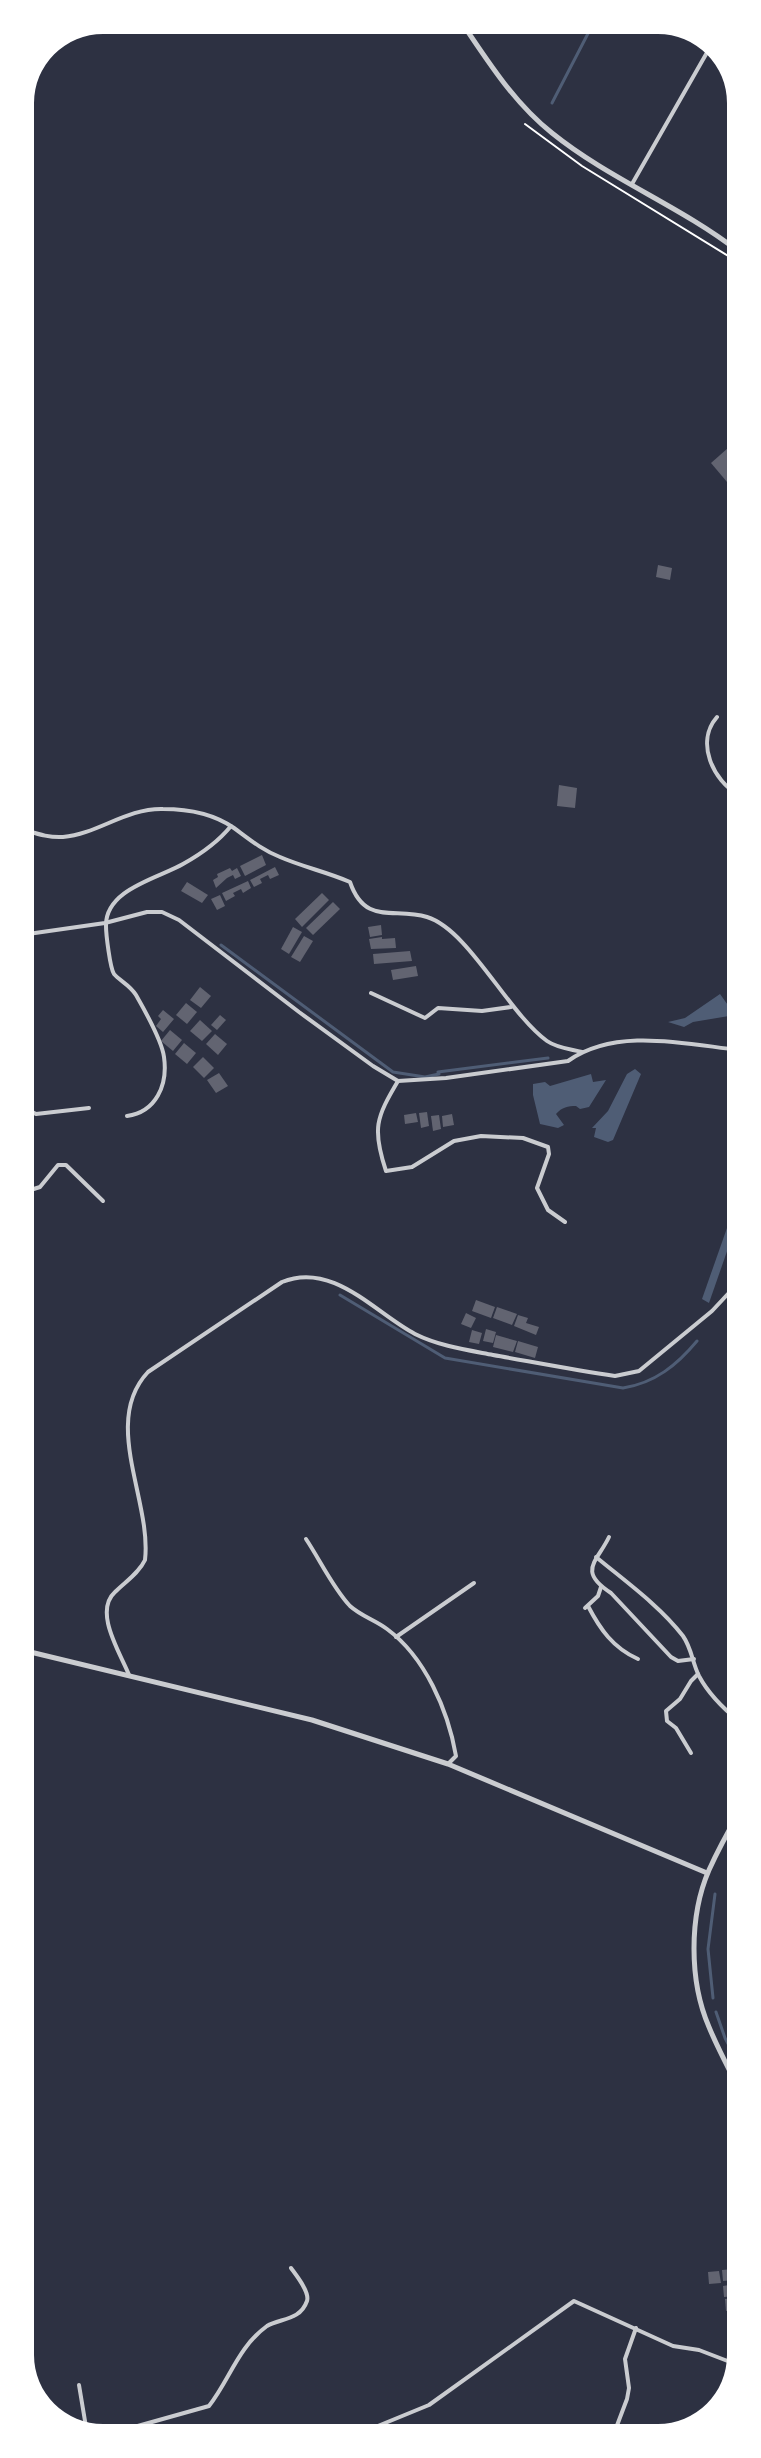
<svg xmlns="http://www.w3.org/2000/svg" width="761" height="2458" viewBox="0 0 761 2458" font-family="'Archivo Narrow',sans-serif">
  <rect width="100%" height="100%" fill="#2d3142"/>
  <g fill="#4f5d75">
    <path d="M720 994 735 1015 693 1022 684 1027 668 1022 685 1018Z"/>
    <path d="M635 1069 641 1074 613 1140 608 1142 594 1137 596 1128H592L608 1111 627 1074Z"/>
    <path d="M591 1074 593 1082 606 1080 589 1107 580 1109 576 1106C568 1106 562 1107 556 1114L564 1125 558 1128 540 1124 533 1095V1084L545 1082 550 1086Z"/>
    <path d="M740 1191V1214L709 1303 702 1299Z"/>
  </g>
  <g fill="none" stroke-linecap="round" stroke-linejoin="round">
    <g stroke="#4f5d75" stroke-width="3">
      <path d="M552 103 595 20"/>
      <path d="M221 945 393 1072 425 1077 439 1074 438 1072 548 1058"/>
      <path d="M340 1295 445 1358 623 1388C655 1383 677 1365 697 1341"/>
      <path d="M713 1998 708 1949 715 1894"/>
      <path d="M716 2012 725 2038 741 2068"/>
    </g>
  </g>
  <g fill="#626471">
    <path d="M728 448 739 460V472L727 482 711 463Z"/>
    <path d="M658 565 672 568 670 580 656 577Z"/>
    <path d="M559 785 577 788 575 808 557 806Z"/>
    <path d="M262 855 266 865 245 876 240 866Z"/>
    <path d="M275 867 279 875 270 879 268 875 260 879 262 883 254 887 250 880Z"/>
    <path d="M230 868 232 871 237 868 241 876 235 879 233 875 227 878 216 888 213 880 218 877 217 874Z"/>
    <path d="M248 881 251 888 243 893 241 889 233 893 235 896 226 901 222 893Z"/>
    <path d="M187 882 208 895 202 903 181 891Z"/>
    <path d="M322 893 329 900 302 927 295 919Z"/>
    <path d="M220 895 225 906 217 910 211 899Z"/>
    <path d="M333 902 340 909 313 935 306 928Z"/>
    <path d="M381 925 382 935 370 937 368 927Z"/>
    <path d="M293 927 302 932 289 954 281 949Z"/>
    <path d="M304 936 313 941 300 962 291 957Z"/>
    <path d="M382 937V939L395 938 396 948 371 949 369 939Z"/>
    <path d="M410 951 412 961 374 964 373 954Z"/>
    <path d="M416 966 418 976 393 980 391 970Z"/>
    <path d="M200 987 211 996 201 1008 190 1000Z"/>
    <path d="M186 1003 197 1012 187 1024 176 1015Z"/>
    <path d="M163 1010 174 1019 163 1032 156 1026 161 1019 158 1016Z"/>
    <path d="M220 1015 226 1020 217 1030 211 1025Z"/>
    <path d="M200 1020 212 1031 202 1041 190 1031Z"/>
    <path d="M170 1030 182 1040 173 1051 161 1041Z"/>
    <path d="M215 1034 227 1044 218 1055 206 1044Z"/>
    <path d="M184 1043 196 1053 187 1064 175 1054Z"/>
    <path d="M203 1057 214 1068 204 1078 193 1067Z"/>
    <path d="M219 1073 228 1086 216 1093 207 1080Z"/>
    <path d="M427 1112 429 1126 421 1128 419 1113Z"/>
    <path d="M416 1113 418 1122 405 1124 404 1115Z"/>
    <path d="M452 1114 454 1125 443 1127 442 1116Z"/>
    <path d="M439 1115 441 1129 433 1131 431 1116Z"/>
    <path d="M476 1300 495 1307 491 1318 472 1311Z"/>
    <path d="M497 1307 517 1314 512 1325 493 1318Z"/>
    <path d="M466 1313 476 1318 471 1328 461 1324Z"/>
    <path d="M518 1315 528 1318 526 1323 539 1327 536 1335 514 1326Z"/>
    <path d="M486 1329 496 1332 493 1343 483 1341Z"/>
    <path d="M472 1330 482 1333 479 1344 469 1342Z"/>
    <path d="M496 1335 517 1341 513 1352 493 1347Z"/>
    <path d="M518 1341 538 1347 535 1358 515 1352Z"/>
    <path d="M733 2269 734 2280 723 2281 722 2270Z"/>
    <path d="M719 2271 721 2283 709 2284 708 2272Z"/>
    <path d="M735 2284 736 2296 724 2297 723 2286Z"/>
    <path d="M736 2298 737 2309 726 2311 725 2299Z"/>
  </g>
  <g fill="none" stroke-linecap="round" stroke-linejoin="round">
    <path stroke="#fff" stroke-width="2" d="M525 124 582 166 738 262"/>
    <g stroke="#caccd0" stroke-width="4">
      <path d="M632 184 713 42"/>
      <path d="M717 717C695 742 713 781 739 795"/>
      <path d="M21 829C35 833 48 838 63 837 98 834 126 808 163 809 187 809 214 814 234 828 249 839 262 850 280 857 303 867 327 872 350 882 365 926 394 907 427 917 469 930 508 1013 547 1041 557 1048 570 1049 582 1052"/>
      <path d="M21 935 105 923 147 912H162L179 920 299 1012 373 1066 398 1081 446 1078 568 1061C616 1027 685 1044 739 1050"/>
      <path d="M371 993 425 1018 438 1008 482 1011 511 1007"/>
      <path d="M398 1081C376 1118 372 1129 386 1171L412 1167 454 1141 481 1136 523 1138 548 1147 549 1154 537 1188 548 1210 565 1222"/>
      <path d="M21 1106 36 1114 89 1108"/>
      <path d="M127 1116C156 1112 168 1085 164 1057 162 1041 144 1009 136 995 130 985 120 981 114 974 110 968 106 934 106 926 105 889 159 878 183 864 201 854 218 842 231 826"/>
      <path d="M21 1193 40 1187 58 1165H66L103 1201"/>
      <path d="M609 1537C597 1562 577 1571 611 1593L671 1657 678 1661 694 1659"/>
      <path d="M306 1539C320 1560 333 1588 350 1606 361 1616 375 1620 387 1629 425 1657 448 1710 456 1756L448 1764"/>
      <path d="M596 1557C625 1581 660 1606 683 1636 692 1649 692 1662 699 1676 708 1693 725 1710 740 1722"/>
      <path d="M588 1606C600 1629 613 1648 638 1659"/>
      <path d="M585 1608 598 1596 601 1587"/>
      <path d="M396 1637 474 1583"/>
      <path d="M129 1675C121 1654 93 1612 115 1592 125 1582 139 1573 145 1560 152 1501 101 1422 148 1372L282 1282C333 1261 375 1313 415 1334 439 1346 467 1350 493 1355 533 1362 574 1370 615 1376L639 1371 712 1311 740 1281"/>
      <path d="M691 1753 676 1728 667 1721 666 1711 680 1699 691 1681 698 1674"/>
      <path d="M79 2385 87 2433"/>
      <path d="M613 2436 627 2399 629 2388 625 2359 636 2328"/>
      <path d="M351 2437 429 2405 574 2301 673 2346 699 2350 738 2365"/>
      <path d="M116 2438 127 2429 209 2406C230 2379 238 2347 267 2326 280 2318 300 2321 307 2301 310 2292 296 2275 291 2268"/>
    </g>
    <g stroke="#caccd0" stroke-width="5">
      <path d="M460 20C488 61 513 102 552 133 609 179 680 206 738 251"/>
      <path d="M22 1650 312 1720 448 1764 707 1873"/>
      <path d="M740 1811C729 1830 718 1850 709 1870 689 1916 689 1981 709 2027 718 2049 730 2071 741 2093"/>
    </g>
  </g>
  <path d="M0 0H761V2458H0ZM103 34H658A69 69 0 0 1 727 103V2355A69 69 0 0 1 658 2424H103A69 69 0 0 1 34 2355V103A69 69 0 0 1 103 34Z" fill="#fff" fill-rule="evenodd"/>
</svg>
